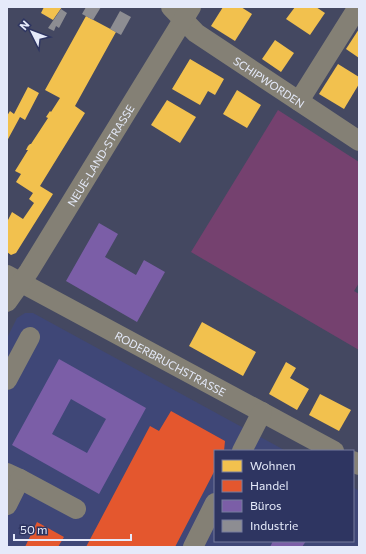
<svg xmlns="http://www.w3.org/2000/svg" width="366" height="554" viewBox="0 0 366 554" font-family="Commissioner,sans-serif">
  <rect width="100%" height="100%" fill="#444861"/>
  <path fill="#3f4777" d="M25 313H33L286 451H215V541H353V487L359 491V547H7V338L17 318Z"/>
  <path fill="#75416f" d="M278 110 359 162V283L354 291 359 294V350L191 252Z"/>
  <g fill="#f2c14e">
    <path d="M44 7H62L53 20 41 13Z"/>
    <path d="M223 7H241L252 14 235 41 211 26Z"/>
    <path d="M295 7H316L325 13 310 35 286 19Z"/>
    <path d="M86 16 116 32 75 106 85 113 40 186 53 194 16 253 11 255 7 252V222L12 212 23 219 34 203 29 199 33 193 16 182 21 174 15 171 28 150H26L28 146 30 144H31L48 118 46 117 50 111 51 112 60 98 45 90Z"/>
    <path d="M359 29V58L346 49Z"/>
    <path d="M275 40 294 53 281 72 262 59Z"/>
    <path d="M190 59 224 79 215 95 208 91 200 105 172 89Z"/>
    <path d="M338 64 359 77V84L344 109 319 94Z"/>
    <path d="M28 87 39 93 25 120 20 117 7 141V116L10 111 14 114Z"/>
    <path d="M237 90 261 105 247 128 223 114Z"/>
    <path d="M167 100 196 117 180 143 151 125Z"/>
    <path d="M202 322 256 352 243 376 189 346Z"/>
    <path d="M286 362 296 368 290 378 309 389 297 410 269 394Z"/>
    <path d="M320 394 351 410 339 431 309 415Z"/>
  </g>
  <g fill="#e4572e">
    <path d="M171 411 225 441 224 451H215V470L175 547H86L150 426 159 431Z"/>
    <path d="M37 522 64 537 58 547H25Z"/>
  </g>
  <g fill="#7b5ea7" fill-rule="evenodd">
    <path d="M99 223 118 234 105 257 136 275 144 260 165 272 137 322 66 281Z"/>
    <path d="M59 359 146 408 99 494 12 445ZM71 399 106 419 87 453 52 434Z"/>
    <path d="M273 541H306L302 547H270Z"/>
  </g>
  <g fill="#8d8d92">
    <path d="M86 7H101L93 20 82 14Z"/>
    <path d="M61 9 67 13 59 28 56 26 54 31 48 28Z"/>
    <path d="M120 11 131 17 121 35 110 29Z"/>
  </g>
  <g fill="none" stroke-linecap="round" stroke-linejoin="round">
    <g stroke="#848075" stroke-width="20">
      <path id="s1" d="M171 7 196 33 359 141"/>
      <path d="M299 101 358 7"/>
      <path id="s2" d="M7 275 334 451"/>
      <path id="s3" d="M7 302 29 271 191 7"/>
      <path d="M7 380 30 337"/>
      <path d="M242 451 262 412"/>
      <path d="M353 461 359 465"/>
      <path d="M7 473 20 479 7 505"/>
      <path d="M20 479 76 509"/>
      <path d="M193 547 215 503"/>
    </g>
  </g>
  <g text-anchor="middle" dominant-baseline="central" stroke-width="4" stroke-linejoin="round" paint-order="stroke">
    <g font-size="11" fill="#e5eafa" stroke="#2e3561">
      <text stroke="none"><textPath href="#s1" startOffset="124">SCHIPWORDEN</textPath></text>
      <text stroke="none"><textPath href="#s3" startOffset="174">NEUE-LAND-STRASSE</textPath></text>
      <text stroke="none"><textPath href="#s2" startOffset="186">RODERBRUCHSTRASSE</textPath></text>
    </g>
  </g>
  <rect width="366" height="554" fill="none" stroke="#e5eafa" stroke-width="16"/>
  <rect x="214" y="450" width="140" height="92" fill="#2e3561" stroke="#777d9e"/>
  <rect x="222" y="460" width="20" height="12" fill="#f2c14e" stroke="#777d9e"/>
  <text x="250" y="470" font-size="12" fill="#e5eafa">Wohnen</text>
  <rect x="222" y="480" width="20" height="12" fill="#e4572e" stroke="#777d9e"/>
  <text x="250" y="490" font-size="12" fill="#e5eafa">Handel</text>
  <rect x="222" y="500" width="20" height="12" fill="#7b5ea7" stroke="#777d9e"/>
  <text x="250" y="510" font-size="12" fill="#e5eafa">Büros</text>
  <rect x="222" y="520" width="20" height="12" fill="#8d8d92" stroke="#777d9e"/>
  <text x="250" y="530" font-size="12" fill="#e5eafa">Industrie</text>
  <g transform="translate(32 32) rotate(312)" stroke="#2e3561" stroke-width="3" paint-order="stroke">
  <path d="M0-3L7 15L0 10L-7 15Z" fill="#e5eafa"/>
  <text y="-6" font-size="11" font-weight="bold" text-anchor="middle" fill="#e5eafa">N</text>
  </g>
  <path d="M14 534v6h117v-6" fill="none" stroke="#e5eafa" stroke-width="2"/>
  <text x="20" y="534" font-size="12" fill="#e5eafa" stroke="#2e3561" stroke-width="3" paint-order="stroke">50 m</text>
</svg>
